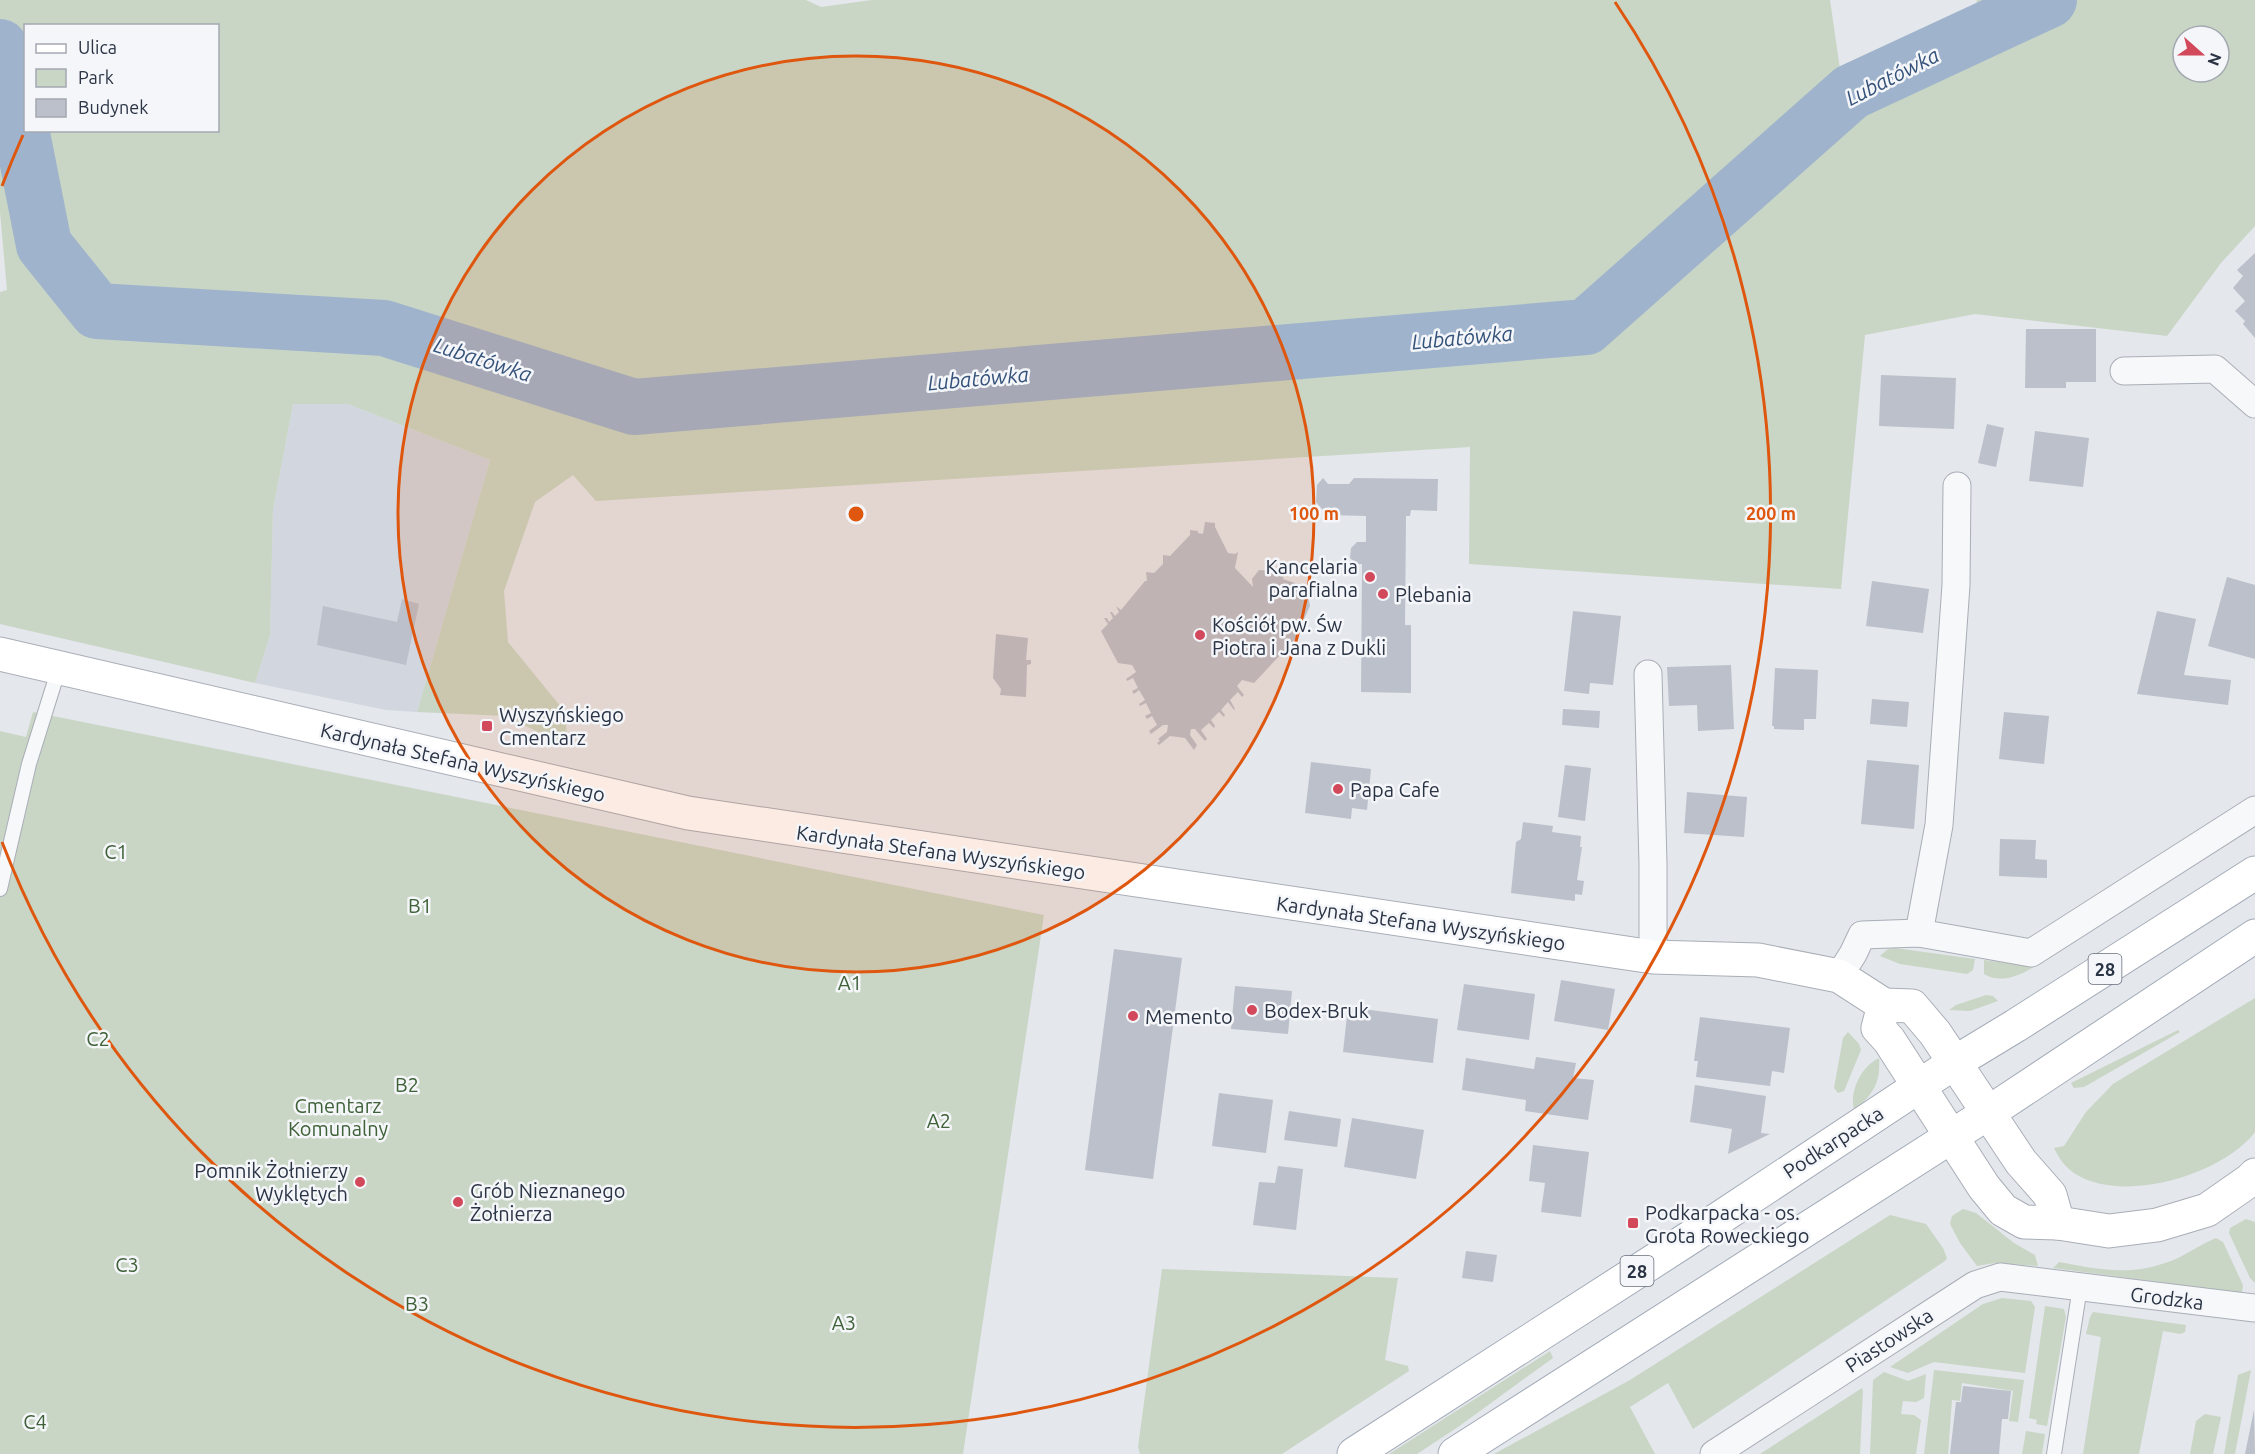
<svg xmlns="http://www.w3.org/2000/svg" width="2255" height="1454" viewBox="0 0 2255 1454" font-family="Ubuntu,sans-serif">
  <rect width="100%" height="100%" fill="#e4e7ec"/>
  <path fill="#d2d6de" d="M293 404H348L490 460 417 712 386 710 255 683 270 635 273 510Z"/>
  <g fill="#c9d6c5" fill-rule="evenodd">
    <path d="M0 0H806L821 7 872 0H1830L1841 76 1974 17 1977 0H2255V226L2221 263 2167 336 1975 314 1865 335 1841 589 1469 564 1470 447 596 501 573 475 535 502 504 591 508 642 565 712 568 747 506 716 417 712 490 460 348 404H293L273 510 270 635 255 683 0 624V292L7 290 0 212ZM26 26H218V130H26ZM2183 36H2219V72H2183Z"/>
    <path d="M33 712 1044 915 963 1454H0V731L26 737Z"/>
    <path d="M1895 948 1975 959 1973 970 1967 974 1900 964 1880 956 1888 949Z"/>
    <path d="M1984 960 2022 965 2039 963C2025 974 2001 985 1984 974Z"/>
    <path d="M1986 995 1993 996 1998 1001 1970 1011 1949 1010 1956 1005Z"/>
    <path d="M2255 998V1132C2223 1175 2121 1205 2074 1173 2064 1166 2059 1158 2054 1148L2064 1146 2086 1112 2113 1084Z"/>
    <path d="M2178 1030 2180 1032 2084 1087 2074 1088 2071 1083Z"/>
    <path d="M1848 1032 1859 1044 1861 1050 1844 1091 1838 1093 1834 1088 1843 1038Z"/>
    <path d="M1879 1058C1881 1082 1873 1095 1854 1110 1849 1090 1862 1066 1879 1058Z"/>
    <path d="M1963 1209 1976 1213 2014 1243 2035 1255 2038 1266 1995 1263 1977 1266 1960 1243 1950 1224 1952 1216Z"/>
    <path d="M1890 1215 1926 1224 1943 1248 1947 1258 1945 1261 1693 1429 1668 1383 1630 1407 1655 1454H1494L1630 1380Z"/>
    <path d="M2246 1219 2255 1222V1283L2250 1278 2229 1233 2230 1228Z"/>
    <path d="M2216 1238 2223 1242 2243 1285 2242 1293 2053 1268 2059 1262C2097 1269 2127 1276 2165 1263 2183 1258 2198 1245 2216 1238Z"/>
    <path d="M1162 1269 1398 1278 1385 1360 1408 1366 1409 1371 1282 1454H1140L1138 1447Z"/>
    <path d="M2002 1298 2031 1301 2035 1307 2025 1373 1934 1362 1908 1373 1890 1367 1983 1304Z"/>
    <path d="M2045 1306 2064 1309 2066 1317 2047 1426 2036 1424 2037 1420 2029 1418Z"/>
    <path d="M2093 1312 2186 1325 2185 1332 2180 1334 2163 1331 2139 1454H2083L2101 1337 2086 1334 2090 1317Z"/>
    <path d="M1550 1351 1553 1358 1458 1427 1417 1454H1389Z"/>
    <path d="M1934 1370 2024 1380 2018 1422 2009 1421 2013 1391 1962 1383 1960 1401 1952 1400 1948 1454H1924Z"/>
    <path d="M2251 1370 2235 1454H2224L2238 1375Z"/>
    <path d="M1884 1372 1908 1381 1926 1374 1924 1398 1916 1402 1903 1401 1901 1414 1914 1415 1921 1420 1916 1454H1870L1873 1380Z"/>
    <path d="M1862 1388 1863 1390 1860 1454H1760Z"/>
    <path d="M2205 1414 2221 1417 2213 1454H2190L2196 1421Z"/>
    <path d="M2026 1431 2045 1434 2042 1454H2022Z"/>
  </g>
  <g fill="none" stroke-linecap="round" stroke-linejoin="round">
    <path stroke="#9fb4cc" stroke-width="56" d="M0 47 9 68 44 245 97 311 384 328 634 407 1586 327 1851 92 2049 0"/>
  </g>
  <g fill="#bbc0ca">
    <path d="M2255 253V338L2243 324 2245 321 2235 311 2245 301 2233 288 2243 276 2237 270Z"/>
    <path d="M2026 329H2096V382H2066V388H2025Z"/>
    <path d="M1881 375 1956 378 1954 429 1879 426Z"/>
    <path d="M1987 424 2004 428 1996 467 1978 463Z"/>
    <path d="M2035 431 2089 438 2083 487 2029 481Z"/>
    <path d="M1323 478 1328 484H1349L1354 478 1438 479 1437 511 1411 510 1410 516H1406L1405 625H1411V693L1361 692 1362 564H1357L1350 558 1351 548 1357 542H1366V516L1327 515 1316 502 1317 485Z"/>
    <path d="M1205 522 1215 523V527L1228 553 1235 554 1238 552 1235 568 1253 587 1252 579 1259 570 1285 572 1283 579 1301 585 1307 591 1310 606 1301 626 1305 630 1304 632 1300 629 1296 638 1254 683 1242 680 1237 686 1244 695 1242 697 1238 692 1230 700 1235 709 1234 710 1228 702 1221 710 1225 715 1224 717 1219 712 1211 720 1215 726 1214 728 1209 723 1201 730 1207 739 1205 741 1195 729H1191L1190 735 1197 745 1194 750 1185 738 1170 736 1159 745 1157 743 1160 741 1158 739 1167 732 1168 725H1163L1151 734 1149 731 1157 725 1152 716 1147 719 1145 716 1151 713 1146 703 1140 706 1139 704 1145 700 1139 690 1134 694 1132 691 1138 688 1133 678 1127 681 1126 679 1136 672 1132 665 1118 663 1101 631 1108 624 1104 618H1107L1109 622 1113 618 1110 612H1112L1115 616 1119 612 1116 606 1121 610 1145 581H1147L1146 572 1154 573 1163 564V555L1170 556 1190 535V530L1198 531V533L1203 534Z"/>
    <path d="M2227 577 2255 585V659L2208 646Z"/>
    <path d="M1872 581 1929 589 1923 633 1866 626Z"/>
    <path d="M402 599 419 604 406 665 317 645 323 606 397 622Z"/>
    <path d="M1573 611 1621 616 1613 685 1590 683 1589 694 1564 691Z"/>
    <path d="M2157 611 2196 619 2184 675 2231 680 2228 705 2137 694Z"/>
    <path d="M996 634 1028 638 1026 660H1031V664L1027 665 1026 697 1000 695 1001 689 993 678Z"/>
    <path d="M1731 665 1734 729 1698 731 1697 705 1669 706 1667 667Z"/>
    <path d="M1775 668 1818 670 1816 719H1804V730L1774 729V726H1772Z"/>
    <path d="M1872 699 1909 702 1907 727 1870 724Z"/>
    <path d="M1563 709 1600 711 1599 728 1562 725Z"/>
    <path d="M2004 712 2049 716 2044 764 1999 759Z"/>
    <path d="M1867 760 1919 765 1914 829 1861 824Z"/>
    <path d="M1311 762 1371 769 1367 810 1352 808 1351 819 1305 813Z"/>
    <path d="M1565 765 1591 768 1585 821 1558 817Z"/>
    <path d="M1687 792 1747 797 1744 837 1684 833Z"/>
    <path d="M1523 822 1553 826 1552 832 1581 836 1580 847H1582L1577 880 1584 881 1582 895 1575 894V901L1511 893 1516 842 1521 839Z"/>
    <path d="M2000 839 2036 840 2035 859 2047 860V878L1999 876Z"/>
    <path d="M1114 949 1182 958 1153 1179 1085 1170Z"/>
    <path d="M1561 980 1615 989 1608 1030 1554 1021Z"/>
    <path d="M1464 984 1535 994 1529 1040 1457 1030Z"/>
    <path d="M1235 986 1292 991 1288 1034 1231 1029Z"/>
    <path d="M1348 1007 1438 1019 1433 1063 1343 1052Z"/>
    <path d="M1700 1017 1790 1028 1784 1073 1772 1071 1770 1086 1696 1077 1698 1061H1694Z"/>
    <path d="M1536 1057 1576 1063 1573 1078 1594 1080 1588 1120 1525 1111 1526 1100 1462 1090 1466 1058 1534 1069Z"/>
    <path d="M1695 1085 1766 1096 1761 1133 1770 1134 1728 1154 1732 1129 1690 1122Z"/>
    <path d="M1219 1093 1273 1100 1266 1153 1212 1146Z"/>
    <path d="M1289 1111 1341 1119 1337 1147 1284 1140Z"/>
    <path d="M1352 1118 1424 1130 1416 1179 1344 1167Z"/>
    <path d="M1533 1145 1589 1152 1581 1217 1541 1212 1545 1183 1529 1181Z"/>
    <path d="M1278 1166 1303 1169 1296 1230 1253 1225 1259 1182 1275 1183Z"/>
    <path d="M1466 1251 1497 1255 1493 1282 1462 1278Z"/>
    <path d="M1963 1386 2011 1391 2008 1419H2002L1999 1454H1950L1956 1402H1961Z"/>
    <path d="M2254 1410 2255 1454H2245Z"/>
  </g>
  <g fill="none" stroke-linecap="round" stroke-linejoin="round">
    <g stroke="#a9aeb7" stroke-width="16">
      <g id="lane">
        <path d="M0 889 29 764 59 668"/>
        <path d="M2054 1454 2080 1287"/>
      </g>
    </g>
    <g stroke="#a9aeb7" stroke-width="29">
      <g id="street">
        <path d="M2124 371 2215 369 2255 404"/>
        <path d="M1648 674 1653 864V957"/>
        <path d="M1919 933 1939 825 1956 585 1957 486"/>
        <path d="M1839 976 1853 954 1862 935 1919 933 2031 953 2255 810"/>
        <path d="M1714 1454 1975 1285 2000 1277 2255 1308"/>
      </g>
    </g>
    <g stroke="#a9aeb7" stroke-width="35">
      <g id="secondary">
        <path d="M0 654 688 813 1653 957 1758 960 1839 976 1884 1005"/>
        <path d="M1884 1005 1878 1028 1889 1040 1984 1187 2003 1210 2024 1222 2058 1223 2109 1231 2157 1225 2207 1210 2250 1180 2255 1175"/>
        <path d="M1884 1005 1912 1006 1935 1033 2021 1162 2050 1195 2058 1223"/>
      </g>
    </g>
    <g stroke="#a3abb8" stroke-width="35">
      <g id="primary">
        <path d="M1354 1454 1694 1235 1954 1063 2015 1026 2255 873"/>
        <path d="M1455 1454 1988 1113 2255 936"/>
      </g>
    </g>
    <use href="#lane" stroke="#f7f8fa" stroke-width="14"/>
    <use href="#street" stroke="#f7f8fa" stroke-width="27"/>
    <use href="#secondary" stroke="#fff" stroke-width="33"/>
    <use href="#primary" stroke="#fff" stroke-width="33"/>
  </g>
  <circle cx="856" cy="514" r="458" fill="#df570f" fill-opacity=".12"/>
  <g fill="none" stroke="#df570f" stroke-width="3">
    <circle cx="856" cy="514" r="458"/>
    <path d="M2 186A915 915 0 0 1 23 135M1615 2A915 915 0 1 1 2 842"/>
  </g>
  <g fill="#d1495b" stroke="#f4f6f9" stroke-width="2">
    <circle cx="1370" cy="577" r="6"/>
    <circle cx="1383" cy="594" r="6"/>
    <circle cx="1200" cy="635" r="6"/>
    <rect x="481" y="720" width="12" height="12" rx="3"/>
    <circle cx="1338" cy="789" r="6"/>
    <circle cx="1252" cy="1010" r="6"/>
    <circle cx="1133" cy="1016" r="6"/>
    <circle cx="360" cy="1182" r="6"/>
    <circle cx="458" cy="1202" r="6"/>
    <rect x="1627" y="1217" width="12" height="12" rx="3"/>
  </g>
  <g text-anchor="middle" dominant-baseline="central" stroke-width="5" stroke-linejoin="round" paint-order="stroke">
    <g fill="#f4f6f9" stroke="#676e7b" stroke-width="1.5">
      <rect x="2088.5" y="954" width="33" height="30" rx="4.5"/>
      <rect x="1620.5" y="1256" width="33" height="30" rx="4.5"/>
    </g>
    <g font-size="18" font-weight="bold" fill="#2b3445">
      <text x="2105" y="969">28</text>
      <text x="1637" y="1271">28</text>
    </g>
    <g font-size="20" fill="#2b3445" stroke="#f4f6f9" text-anchor="start">
      <text x="1358" y="566" text-anchor="end">Kancelaria<tspan x="1358" dy="23">parafialna</tspan></text>
      <text x="1395" y="594">Plebania</text>
      <text x="1212" y="624">Kościół pw. Św<tspan x="1212" dy="23">Piotra i Jana z Dukli</tspan></text>
      <text x="499" y="714">Wyszyńskiego<tspan x="499" dy="23">Cmentarz</tspan></text>
      <text x="1350" y="789">Papa Cafe</text>
      <text x="1264" y="1010">Bodex-Bruk</text>
      <text x="1145" y="1016">Memento</text>
      <text x="348" y="1170" text-anchor="end">Pomnik Żołnierzy<tspan x="348" dy="23">Wyklętych</tspan></text>
      <text x="470" y="1190">Grób Nieznanego<tspan x="470" dy="23">Żołnierza</tspan></text>
      <text x="1645" y="1212">Podkarpacka - os.<tspan x="1645" dy="23">Grota Roweckiego</tspan></text>
    </g>
    <g font-size="20" fill="#2b3445" stroke="#f4f6f9">
      <text transform="translate(463 762) rotate(13)">Kardynała Stefana Wyszyńskiego</text>
      <text transform="translate(941 852) rotate(8)">Kardynała Stefana Wyszyńskiego</text>
      <text transform="translate(1421 923) rotate(8)">Kardynała Stefana Wyszyńskiego</text>
      <text transform="translate(1833 1142) rotate(-33)">Podkarpacka</text>
      <text transform="translate(2167 1298) rotate(7)">Grodzka</text>
      <text transform="translate(1889 1340) rotate(-33)">Piastowska</text>
    </g>
    <g font-size="20" fill="#3f6138" stroke="#f4f6f9">
      <text x="116" y="851">C1</text>
      <text x="420" y="905">B1</text>
      <text x="850" y="982">A1</text>
      <text x="98" y="1038">C2</text>
      <text x="407" y="1084">B2</text>
      <text x="338" y="1105">Cmentarz<tspan x="338" dy="23">Komunalny</tspan></text>
      <text x="939" y="1120">A2</text>
      <text x="127" y="1264">C3</text>
      <text x="417" y="1303">B3</text>
      <text x="844" y="1322">A3</text>
      <text x="35" y="1421">C4</text>
    </g>
    <g font-size="21" font-style="italic" fill="#34527a" stroke="#f4f6f9">
      <text transform="translate(1892 76) rotate(-27)">Lubatówka</text>
      <text transform="translate(1462 337) rotate(-5)">Lubatówka</text>
      <text transform="translate(483 359) rotate(18)">Lubatówka</text>
      <text transform="translate(978 378) rotate(-5)">Lubatówka</text>
    </g>
  </g>
  <circle cx="856" cy="514" r="9" fill="#df570f" stroke="#f4f6f9" stroke-width="3"/>
  <g font-size="18" text-anchor="middle" font-weight="bold" fill="#df570f" stroke="#f4f6f9" stroke-width="5" stroke-linejoin="round" paint-order="stroke">
    <text x="1314" y="520">100 m</text>
    <text x="1771" y="520">200 m</text>
  </g>
  <rect x="24" y="24" width="195" height="108" fill="#f4f6f9" stroke="#a4a8b1" stroke-width="1.5"/>
  <rect x="36" y="44" width="30" height="9" fill="#ffffff" stroke="#a4a8b1" stroke-width="1.5"/>
  <text x="78" y="54" font-size="18" fill="#2b3445">Ulica</text>
  <rect x="36" y="69" width="30" height="18" fill="#c9d6c5" stroke="#a4a8b1" stroke-width="1.5"/>
  <text x="78" y="84" font-size="18" fill="#2b3445">Park</text>
  <rect x="36" y="99" width="30" height="18" fill="#bbc0ca" stroke="#a4a8b1" stroke-width="1.5"/>
  <text x="78" y="114" font-size="18" fill="#2b3445">Budynek</text>
  <g transform="translate(2201 54) rotate(111)"><circle r="28" fill="#f4f6f9" stroke="#a4a8b1" stroke-width="1.5"/>
  <path d="M0-4.5L10 22L0 15L-10 22Z" fill="#d1495b"/>
  <text y="-9" font-size="16" font-weight="bold" text-anchor="middle" fill="#2b3445">N</text>
  </g>
</svg>
